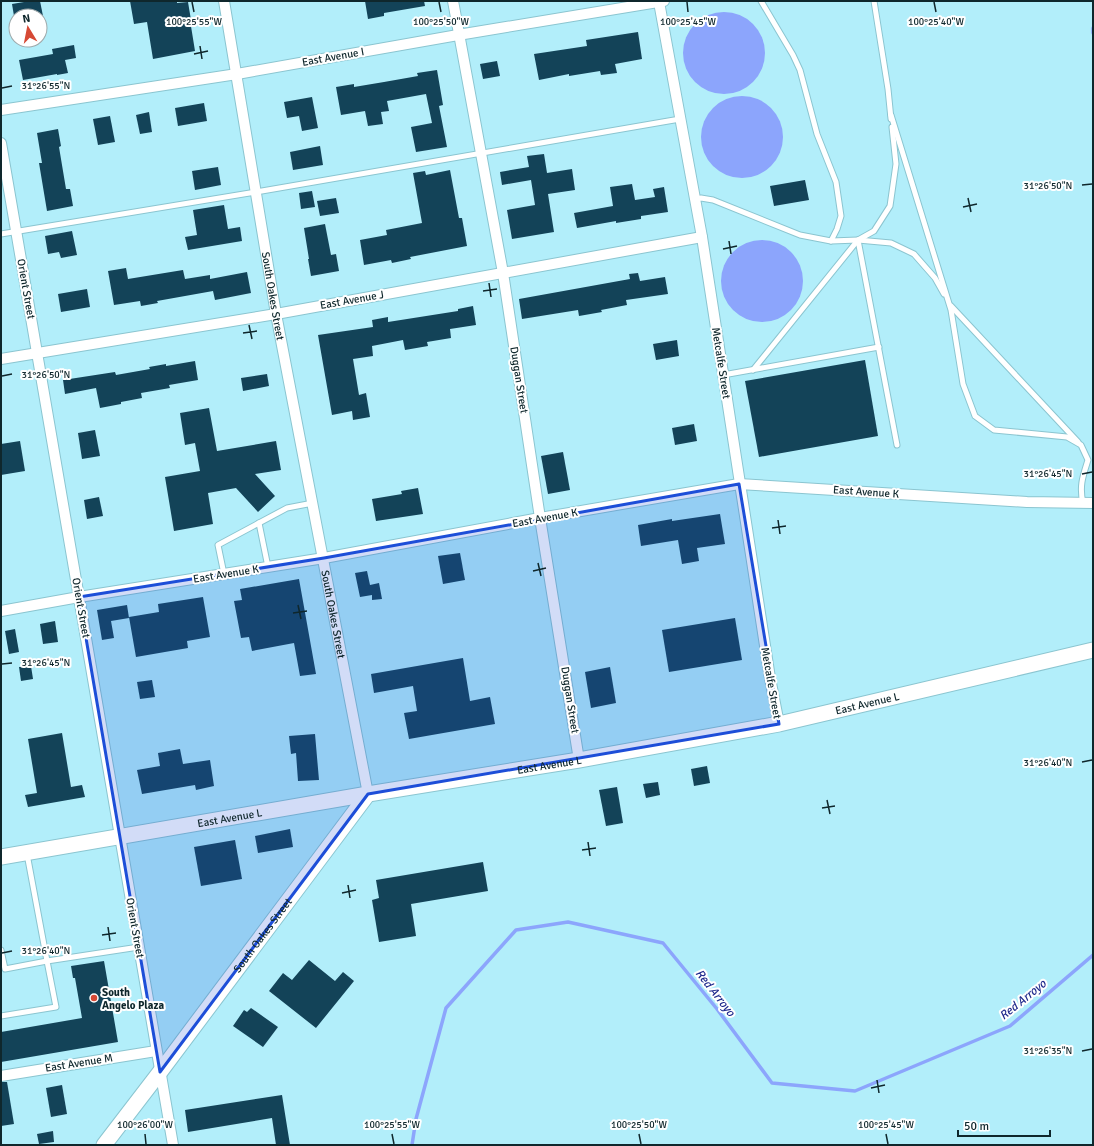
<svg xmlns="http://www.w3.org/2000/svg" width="1094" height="1146" viewBox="0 0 1094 1146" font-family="Signika,sans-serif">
  <rect width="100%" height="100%" fill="#b2eefa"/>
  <g fill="#8ca5fc">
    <circle cx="724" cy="53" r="41"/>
    <circle cx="742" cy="137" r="41"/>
    <circle cx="762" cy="281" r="41"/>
  </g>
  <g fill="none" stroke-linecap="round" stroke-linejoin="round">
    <g stroke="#8ca5fc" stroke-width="3.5">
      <path d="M1093 28V33"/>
      <path d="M412 1145 416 1119 446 1008 516 930 568 922 663 943 717 1009 772 1083 855 1091 1010 1026 1093 955"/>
    </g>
  </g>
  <g fill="#134358">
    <path d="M30 1H40L43 16H14L12 4Z"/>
    <path d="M130 1H177V3L188 2 191 20H190L195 51 153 59 147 22 134 24Z"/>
    <path d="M365 1H424L425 6 384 13V16L368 19Z"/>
    <path d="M638 32 642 59 615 64 617 73 601 75 600 71 569 76V74L539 80 534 54 587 46 586 40Z"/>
    <path d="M74 45 76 58 65 60 68 73 57 75V74L23 80 19 60 53 54 52 49Z"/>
    <path d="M497 61 500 76 483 79 480 64Z"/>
    <path d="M437 70 443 105 439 106 447 147 416 152 411 127 432 123 426 94 387 101 389 111 381 112 383 124 368 126 365 111 341 115 336 87 354 84V87L384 82 418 76 417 73Z"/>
    <path d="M312 97 318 128 302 131 299 116 287 118 284 102Z"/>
    <path d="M204 103 207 121 178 126 175 108Z"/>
    <path d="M149 112 152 132 140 134 136 115Z"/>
    <path d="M110 116 115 142 98 145 93 119Z"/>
    <path d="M58 129 61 146 59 147 66 189H70L73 206 47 211 39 163H42L37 133Z"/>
    <path d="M320 146 323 165 293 170 290 152Z"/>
    <path d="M544 154 547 173 572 169 575 190 548 194 554 232 512 239 507 210 535 205 531 180 502 185 500 172 529 167 527 156Z"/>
    <path d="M218 167 221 185 195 190 192 171Z"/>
    <path d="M450 170 459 218H462L467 246 410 257 411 259 392 263 391 260 364 265 360 240 387 235 386 230 422 223 413 173 425 171 426 175Z"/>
    <path d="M805 180 809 200 774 206 770 186Z"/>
    <path d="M632 184 635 200 655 197 653 189 664 187 668 212 641 216V219L616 223V221L577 228 574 213 613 206 610 187Z"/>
    <path d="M312 191 315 207 301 209 299 193Z"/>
    <path d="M336 198 339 213 320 216 317 201Z"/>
    <path d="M224 205 228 229 240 227 242 241 188 250 185 237 197 235 193 210Z"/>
    <path d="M325 224 331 255 336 254 339 271 311 276 308 259H309L304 228Z"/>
    <path d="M72 231 77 255 61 258 59 252 48 254 45 236Z"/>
    <path d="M126 268 128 279 183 270 185 279 210 275V279L247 272 251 293 215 300 213 291 157 301 158 303 141 306 140 301 114 305 108 271Z"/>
    <path d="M638 273 640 281 665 277 668 294 626 300 627 305 601 310 602 312 579 316 578 310 522 319 519 299 630 279 629 274Z"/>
    <path d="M87 289 90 307 61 312 58 294Z"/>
    <path d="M473 306 476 325 450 329 451 338 427 342 428 346 405 350 403 340 372 346 373 356 353 359 359 395 366 393 370 417 353 420 352 411 332 415 318 335 373 327 372 320 388 317V322L458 311V309Z"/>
    <path d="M677 340 679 356 656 360 653 344Z"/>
    <path d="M865 360 878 436 759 457 745 381Z"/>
    <path d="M195 361 198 380 169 385 170 388 141 393 142 398 121 402V404L100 408 96 388 65 394 63 380 115 372 116 375 150 369 149 367 166 364V366Z"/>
    <path d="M267 374 269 386 243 391 241 378Z"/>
    <path d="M209 408 217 451 276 441 281 470 255 474 275 496 258 512 236 488 208 493 213 524 174 531 165 477 200 471 195 443 185 445 180 413Z"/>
    <path d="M694 424 697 441 675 445 672 428Z"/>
    <path d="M95 430 100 456 82 459 78 433Z"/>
    <path d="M20 441 25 471 1 475V444Z"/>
    <path d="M563 452 570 490 548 494 541 456Z"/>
    <path d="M418 488 423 514 376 521 372 499 402 494 401 491Z"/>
    <path d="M99 497 103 516 87 519 84 500Z"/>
    <path d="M720 514 725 544 697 548 699 561 682 564 678 540 641 546 638 525 672 519V521Z"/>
    <path d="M460 553 465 580 443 584 438 556Z"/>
    <path d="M367 571 370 585 379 583 382 599 372 600V595L360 597 355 573Z"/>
    <path d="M299 579 316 674 300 676 294 643 252 651 249 637 241 638 234 601 242 600 240 589Z"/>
    <path d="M203 597 210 637 187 641 188 648 136 657 129 617 159 612 158 604Z"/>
    <path d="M127 605 129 618 111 621 114 638 102 640 97 610Z"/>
    <path d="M735 618 742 660 669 672 662 630Z"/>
    <path d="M55 621 58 642 43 644 40 624Z"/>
    <path d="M15 629 19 652 9 654 5 631Z"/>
    <path d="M463 658 470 701 490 697 495 724 409 739 404 713 417 711 413 686 374 693 371 674Z"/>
    <path d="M31 666 33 679 21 681 19 667Z"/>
    <path d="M610 667 616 703 591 708 585 672Z"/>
    <path d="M152 680 155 697 140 699 137 682Z"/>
    <path d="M62 733 71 787 82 785 85 797 28 807 25 795 37 793 28 739Z"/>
    <path d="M315 734 319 780 298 781 296 753 291 754 289 736Z"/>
    <path d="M180 749 183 764 210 760 214 786 196 790 195 785 142 794 137 770 160 766 158 753Z"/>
    <path d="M707 766 710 783 694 786 691 769Z"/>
    <path d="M658 782 660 795 646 798 643 784Z"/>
    <path d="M617 787 623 823 606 826 599 790Z"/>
    <path d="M290 829 293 847 258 853 255 836Z"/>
    <path d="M235 840 242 879 201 886 194 847Z"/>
    <path d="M483 862 488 891 411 904 416 936 379 942 372 900 379 898 376 880Z"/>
    <path d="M309 960 335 981 343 972 354 981 316 1028 269 991 283 973 292 980Z"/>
    <path d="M104 961 118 1042 1 1062V1032L82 1018 75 978H73L71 966Z"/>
    <path d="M251 1008 278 1027 263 1047 233 1026 244 1010 247 1012Z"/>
    <path d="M1 1082H7L14 1124 1 1126Z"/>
    <path d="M62 1085 67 1114 51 1117 46 1088Z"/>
    <path d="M282 1095 290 1145H276L272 1118 188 1132 185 1110Z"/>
    <path d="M53 1131 54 1142 39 1144 37 1134Z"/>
  </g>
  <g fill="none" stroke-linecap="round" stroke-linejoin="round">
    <g stroke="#8bc5d0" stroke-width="7">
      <g id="service">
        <path d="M761 1 793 55 800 70 817 134 836 182 841 216 837 229 831 241"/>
        <path d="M874 1 888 89 891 119"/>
        <path d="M891 115 951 310 963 384 975 416 994 430 1067 437 1081 445 1088 460C1083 476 1079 486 1083 503"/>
        <path d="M695 199 701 198 713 200 800 235 831 241 858 240 891 243 914 254 935 278 944 294"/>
        <path d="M1 234 256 192 680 119"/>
        <path d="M858 240 897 445"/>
        <path d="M951 306 1078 442"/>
        <path d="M753 370 858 240 874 231 890 206 896 164 892 127"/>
        <path d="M723 375 879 347"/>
        <path d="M259 523 268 567"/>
        <path d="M224 574 218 545 287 508 313 503"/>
        <path d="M1 950 5 969 47 961 27 854"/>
        <path d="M1 1016 56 1007 47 961 139 947"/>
      </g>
    </g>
    <g stroke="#8bc5d0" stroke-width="12">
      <g id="minor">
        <path id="s1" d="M224 1 276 314 368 794"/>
        <path d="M453 1 503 273 540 518 579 760"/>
        <path d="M659 2 702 237 770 678 779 724"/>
        <path d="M1 110 237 74 458 35 664 1"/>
        <path d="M1 143 173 1145"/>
        <path d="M1 359 276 314 702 237"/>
        <path d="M1 611 79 597 324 558 540 518 739 484 1027 502 1093 503"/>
        <path d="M1 1076 156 1051"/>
      </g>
    </g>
    <g stroke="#8bc5d0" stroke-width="17">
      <g id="secondary">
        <path id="s2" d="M1 857 368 794 579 760 779 724 1093 650"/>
        <path id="s3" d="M104 1145 160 1072 368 794"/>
      </g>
    </g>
    <use href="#service" stroke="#fff" stroke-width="5"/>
    <use href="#minor" stroke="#fff" stroke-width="10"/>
    <use href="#secondary" stroke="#fff" stroke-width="15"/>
  </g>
  <path fill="#1d4ed8" fill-opacity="0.2" stroke="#1d4ed8" stroke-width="3" stroke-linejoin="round" d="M739 484 779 724 368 794 160 1072 79 597 324 558Z"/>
  <path fill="none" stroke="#0f272c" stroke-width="1.5" d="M192 2 194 12M439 2 441 12M687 2 688 12M934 2 936 12M200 46 202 59M194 54 208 51M2 88 12 86M1082 185 1092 184M968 198 971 212M963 207 977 204M729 241 731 254M723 249 737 246M489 283 491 297M483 291 497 289M249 325 252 339M243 333 257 331M2 376 12 374M1082 474 1092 472M778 520 780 534M772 528 786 526M538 563 541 576M533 571 546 568M298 605 301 619M293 613 307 611M2 664 12 663M1082 762 1092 760M827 800 830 814M822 808 835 806M588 842 590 856M582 850 596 848M348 885 350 898M342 893 356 890M108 927 110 941M102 935 116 933M2 953 12 951M1082 1051 1092 1049M877 1080 879 1093M871 1088 885 1085M145 1134 146 1144M392 1134 394 1144M639 1134 641 1144M886 1134 888 1144"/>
  <circle fill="#d64935" stroke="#fff" stroke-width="1.5" cx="94" cy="998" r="4"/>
  <g text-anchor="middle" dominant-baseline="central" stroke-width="4" stroke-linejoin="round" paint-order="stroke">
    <g font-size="11" fill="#0f272c" stroke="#fff">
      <text transform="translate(333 57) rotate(-10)">East Avenue I</text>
      <text transform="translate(26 289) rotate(80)">Orient Street</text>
      <text stroke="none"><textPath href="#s1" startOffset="299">South Oakes Street</textPath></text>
      <text transform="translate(352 300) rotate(-10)">East Avenue J</text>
      <text transform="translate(721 363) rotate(81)">Metcalfe Street</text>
      <text transform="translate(519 380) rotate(81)">Duggan Street</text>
      <text transform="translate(866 492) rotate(4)">East Avenue K</text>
      <text transform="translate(545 518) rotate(-10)">East Avenue K</text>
      <text transform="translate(226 574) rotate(-9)">East Avenue K</text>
      <text transform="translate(81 608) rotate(80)">Orient Street</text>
      <text stroke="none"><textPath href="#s1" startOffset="623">South Oakes Street</textPath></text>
      <text transform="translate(771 683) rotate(80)">Metcalfe Street</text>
      <text transform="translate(570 700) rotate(81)">Duggan Street</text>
      <text stroke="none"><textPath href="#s2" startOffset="880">East Avenue L</textPath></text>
      <text stroke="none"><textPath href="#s2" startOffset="556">East Avenue L</textPath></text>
      <text stroke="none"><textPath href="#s2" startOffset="232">East Avenue L</textPath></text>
      <text transform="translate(135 928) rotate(80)">Orient Street</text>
      <text stroke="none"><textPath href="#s3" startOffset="263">South Oakes Street</textPath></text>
      <text transform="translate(79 1063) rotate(-9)">East Avenue M</text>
    </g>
    <g font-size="11" font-weight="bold" fill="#0f272c" stroke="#fff" text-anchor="start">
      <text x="102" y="992">South<tspan x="102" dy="13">Angelo Plaza</tspan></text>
    </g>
    <g font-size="12" font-style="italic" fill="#212b8d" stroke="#fff">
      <text transform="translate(715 993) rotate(52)">Red Arroyo</text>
      <text transform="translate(1023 1000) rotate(-39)">Red Arroyo</text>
    </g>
  </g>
  <g font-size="10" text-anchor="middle" fill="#0f272c" stroke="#fff" stroke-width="4" stroke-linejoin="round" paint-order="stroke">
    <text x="194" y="25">100°25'55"W</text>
    <text x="441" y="25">100°25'50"W</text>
    <text x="688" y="25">100°25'45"W</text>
    <text x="936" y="25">100°25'40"W</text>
    <text x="46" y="89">31°26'55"N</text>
    <text x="1048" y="189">31°26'50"N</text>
    <text x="46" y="378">31°26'50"N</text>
    <text x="1048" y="477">31°26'45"N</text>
    <text x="46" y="666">31°26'45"N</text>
    <text x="1048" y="766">31°26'40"N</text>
    <text x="46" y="954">31°26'40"N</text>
    <text x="1048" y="1054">31°26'35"N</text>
    <text x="145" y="1128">100°26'00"W</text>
    <text x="392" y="1128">100°25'55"W</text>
    <text x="639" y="1128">100°25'50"W</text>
    <text x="886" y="1128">100°25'45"W</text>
  </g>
  <rect width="1094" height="1146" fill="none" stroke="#0f272c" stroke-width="4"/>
  <g transform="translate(28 28) rotate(350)"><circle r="19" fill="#ffffff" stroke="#9fa9ab"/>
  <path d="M0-3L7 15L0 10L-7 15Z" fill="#d64935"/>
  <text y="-6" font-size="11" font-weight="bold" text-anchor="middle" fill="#0f272c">N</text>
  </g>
  <path d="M958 1130v6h92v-6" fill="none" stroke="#0f272c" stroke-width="2"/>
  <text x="964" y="1130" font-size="12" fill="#0f272c" stroke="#ffffff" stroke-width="3" paint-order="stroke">50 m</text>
</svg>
